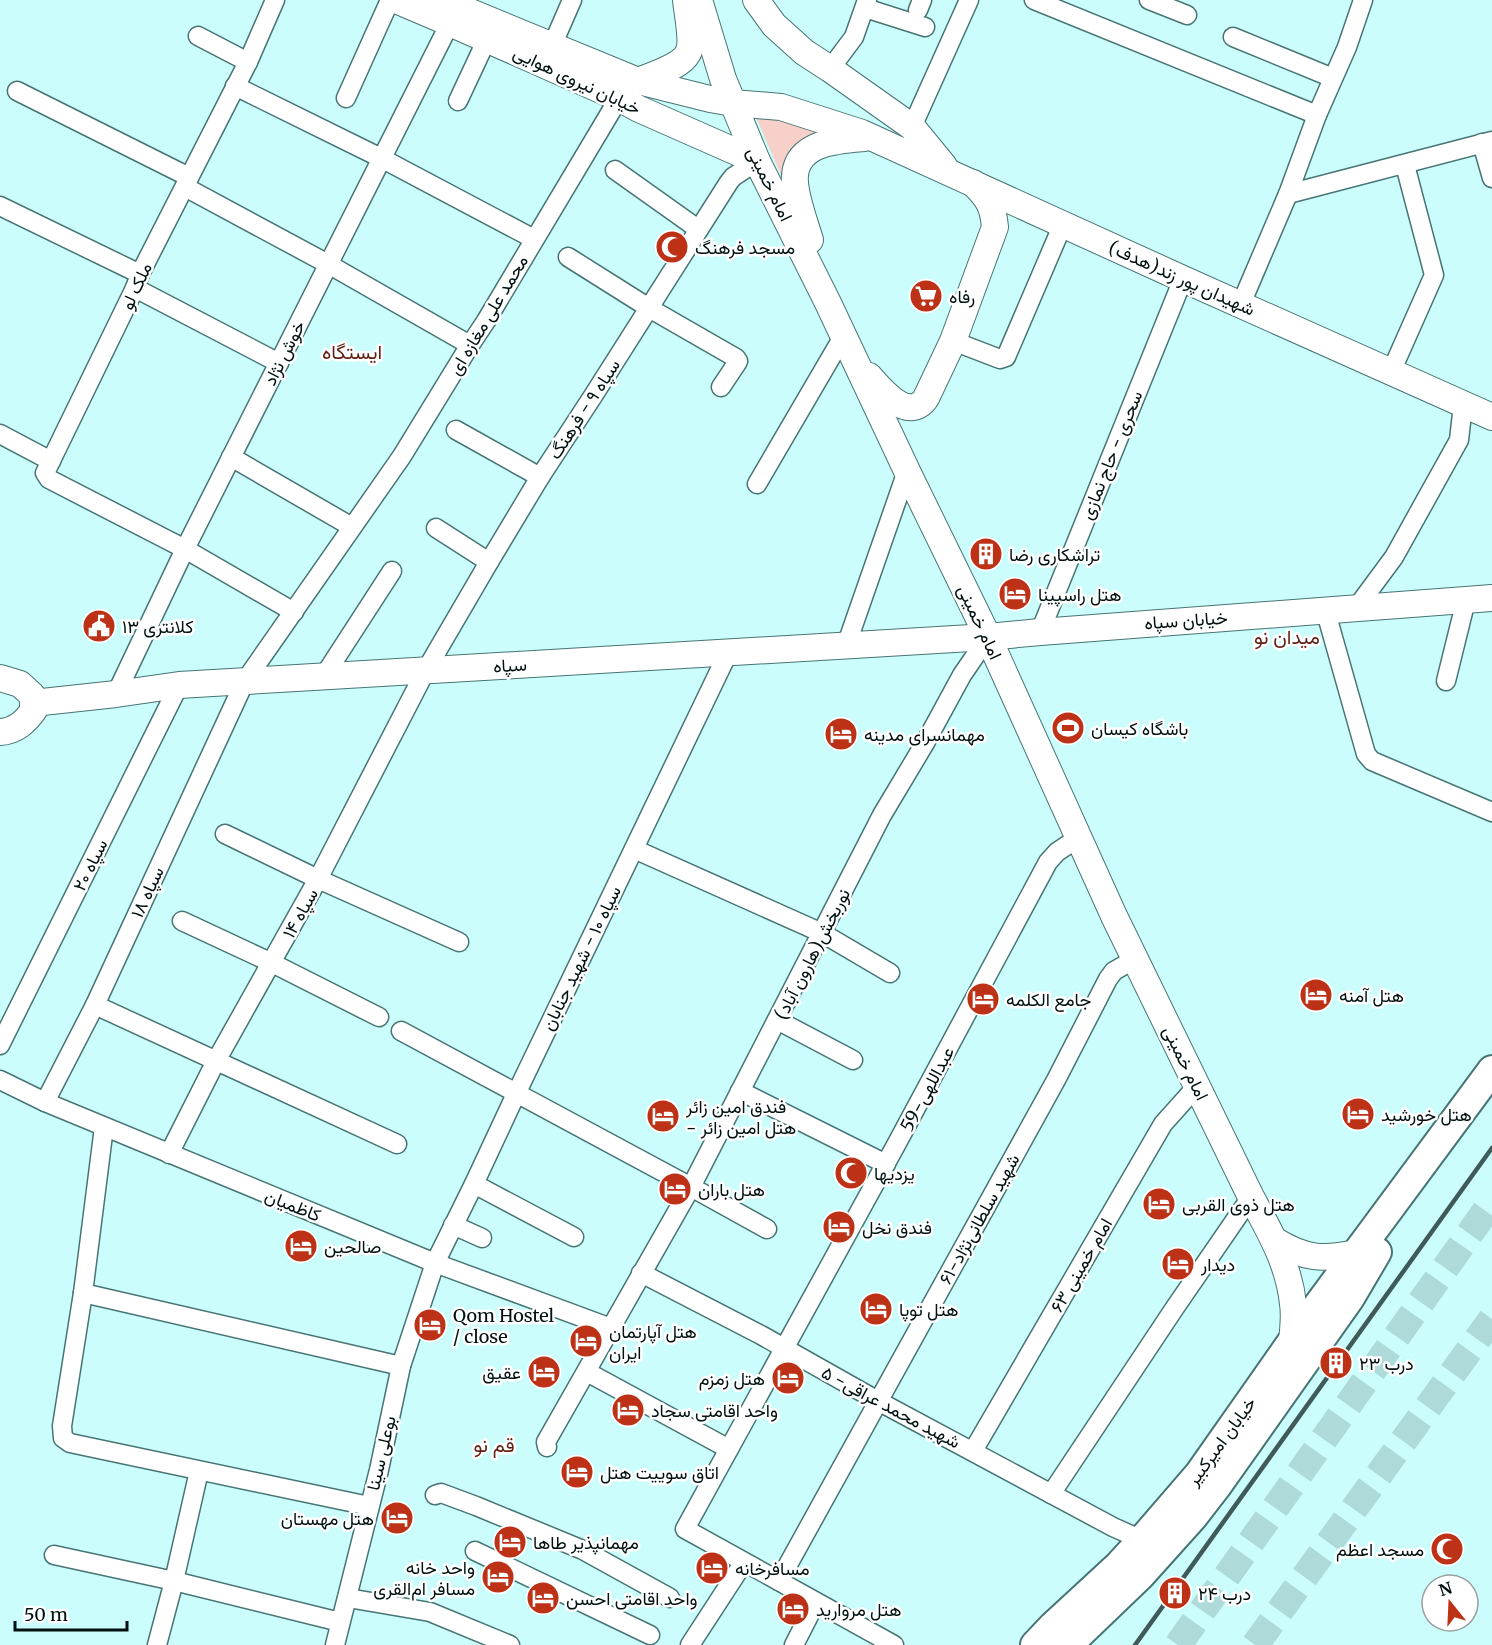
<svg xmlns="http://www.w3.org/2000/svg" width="1492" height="1645" viewBox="0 0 1492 1645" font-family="Merriweather,Vazirmatn,serif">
  <rect width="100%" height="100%" fill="#ccfdfd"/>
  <path fill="#f7d1c9" d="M756 117 779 118 828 132 787 189Z"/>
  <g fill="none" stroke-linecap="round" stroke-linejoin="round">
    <g stroke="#aedada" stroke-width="28" stroke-dasharray="28 14" stroke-linecap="butt">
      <path d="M1178 1645 1492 1202"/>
      <path d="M1255 1645 1492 1319"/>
    </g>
    <g stroke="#477474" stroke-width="21">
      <g id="street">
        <path d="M275 0 248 62 140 274 135 288 45 473 49 479 185 549 294 612"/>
        <path d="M1034 0 1317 115"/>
        <path d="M1149 0 1187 15"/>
        <path d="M865 8 925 27"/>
        <path d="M918 10 922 0"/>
        <path d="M198 36 248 62"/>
        <path d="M1233 37 1333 78"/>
        <path d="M552 46 572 0"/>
        <path d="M830 69 854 37 867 0"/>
        <path d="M235 86 381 158 534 239"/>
        <path d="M17 91 189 177"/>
        <path d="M346 98 390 0"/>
        <path d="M458 101 487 39"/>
        <path d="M912 127 969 0"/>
        <path d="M1482 143 1492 178"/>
        <path d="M615 170 698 229"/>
        <path d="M185 187 328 264 470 345"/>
        <path d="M1288 194 1492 141"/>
        <path d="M0 206 140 274"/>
        <path d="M568 257 649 308 736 358 738 361 737 363 721 387"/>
        <path d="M135 288 279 363"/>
        <path d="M1241 304 1288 194 1317 115 1347 47 1363 0"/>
        <path d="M953 341 1000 359 1006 357 1063 224"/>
        <path d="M1391 372 1434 275 1405 165"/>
        <path d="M456 430 540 477"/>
        <path d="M0 434 51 461"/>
        <path d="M231 457 352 527"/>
        <path d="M757 484 844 335"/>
        <path d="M436 528 489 562"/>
        <path d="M1357 607 1394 557 1459 440 1463 405"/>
        <path d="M1325 609 1366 754 1372 761 1492 812"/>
        <path d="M1040 632 1183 279"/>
        <path d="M846 646 907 471"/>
        <path d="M324 676 392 571"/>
        <path d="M1446 681 1466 600"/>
        <path d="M116 694 185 549 450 23"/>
        <path d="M225 834 318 879 459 942"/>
        <path d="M634 849 822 933 890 973"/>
        <path d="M182 921 272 963 379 1017"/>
        <path d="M95 1005 397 1144"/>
        <path d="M777 1020 853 1060"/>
        <path d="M401 1031 691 1187 767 1229"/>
        <path d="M0 1045 179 685"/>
        <path d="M0 1080 45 1102 435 1263 611 1328"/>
        <path d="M740 1091 886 1164"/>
        <path d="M45 1102 95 1005 245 681 402 456 470 345 486 321 619 98"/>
        <path d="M104 1127 83 1293 62 1426 63 1438 70 1443 369 1506"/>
        <path d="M169 1154 216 1061 318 879 426 670 489 562 540 477 593 396 729 182 733 177 757 161"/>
        <path d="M474 1184 574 1237"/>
        <path d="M453 1225 482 1238"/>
        <path d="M641 1273 761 1335 878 1401 1113 1527 1142 1540"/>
        <path d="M83 1293 401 1366"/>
        <path d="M587 1372 729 1449"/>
        <path d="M547 1447 546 1442 691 1187 882 815 925 743 962 675 988 637"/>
        <path d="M973 1451 1163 1124 1197 1086"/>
        <path d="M1051 1494 1174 1309 1251 1197"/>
        <path d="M435 1495 441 1493 476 1506 583 1550 670 1598"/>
        <path d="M475 1551 650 1635"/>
        <path d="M54 1555 174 1581 340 1622"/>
        <path d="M779 1581 1056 1080 1108 979 1114 971 1135 959"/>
        <path d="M348 1598 430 1612 510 1645"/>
        <path d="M157 1645 174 1581 199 1471"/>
        <path d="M335 1645 379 1470 401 1366 435 1263 474 1184 516 1094 728 653"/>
        <path d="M690 1645 744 1562"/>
        <path d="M794 1645 816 1602"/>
        <path d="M894 1645 685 1529 896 1145 1048 862 1057 852 1078 838"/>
      </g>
    </g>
    <g stroke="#477474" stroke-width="28">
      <g id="secondary">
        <path d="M396 0 450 23 619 98 639 109 757 161"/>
        <path d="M441 0 638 81 710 99 733 103 781 107 862 133 1183 279 1492 417"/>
        <path d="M699 0 723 79 757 161 828 303 907 471 988 637 1114 916 1251 1197C1270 1232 1289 1264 1293 1304 1295 1316 1293 1330 1292 1342"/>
        <path d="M756 0 774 25 804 52 830 69 912 127 944 166"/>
        <path d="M638 81C652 75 681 67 688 53 694 42 687 13 686 0"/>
        <path d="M810 240C805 223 793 192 795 175 798 142 839 140 864 138"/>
        <path d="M869 376C880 388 901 415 919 405 920 405 926 399 926 398L953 341 995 227C993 205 988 198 973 183"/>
        <path d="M0 678 20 684 32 695 34 710C25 722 16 731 0 732"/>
        <path d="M33 703 116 694 179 685 988 637 1040 632 1492 598"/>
        <path d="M1274 1240C1305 1259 1322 1260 1357 1253"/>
      </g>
    </g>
    <g stroke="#477474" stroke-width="32">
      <g id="primary">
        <path d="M1035 1645 1053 1626 1118 1566 1142 1540 1199 1474 1310 1316 1492 1070"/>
        <path d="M1068 1645 1140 1576 1193 1517 1217 1486 1350 1298 1377 1252"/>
      </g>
    </g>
    <use href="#street" stroke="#fff" stroke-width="18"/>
    <use href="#secondary" stroke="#fff" stroke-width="26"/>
    <use href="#primary" stroke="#fff" stroke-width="28"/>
    <path stroke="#405a5a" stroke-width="4.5" d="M1135 1645 1492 1148"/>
  </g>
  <defs>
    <g id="mosque-disc" transform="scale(1.725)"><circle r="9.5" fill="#bd3216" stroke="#fff"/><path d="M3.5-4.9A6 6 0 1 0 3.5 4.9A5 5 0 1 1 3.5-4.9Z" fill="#fff"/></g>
    <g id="supermarket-disc" transform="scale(1.725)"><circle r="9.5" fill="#bd3216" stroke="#fff"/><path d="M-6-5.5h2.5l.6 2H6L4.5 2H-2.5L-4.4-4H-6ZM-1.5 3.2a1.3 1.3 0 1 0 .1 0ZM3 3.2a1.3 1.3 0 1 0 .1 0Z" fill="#fff"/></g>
    <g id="building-disc" transform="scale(1.725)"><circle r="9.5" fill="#bd3216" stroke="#fff"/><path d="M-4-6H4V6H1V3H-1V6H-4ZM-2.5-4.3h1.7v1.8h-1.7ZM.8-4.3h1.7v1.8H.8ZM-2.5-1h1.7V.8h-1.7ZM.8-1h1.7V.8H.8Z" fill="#fff"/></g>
    <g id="hotel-disc" transform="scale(1.725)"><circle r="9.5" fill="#bd3216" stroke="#fff"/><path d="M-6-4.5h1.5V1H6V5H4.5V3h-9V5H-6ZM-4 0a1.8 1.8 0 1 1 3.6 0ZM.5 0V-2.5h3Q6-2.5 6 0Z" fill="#fff"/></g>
    <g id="civic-disc" transform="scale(1.725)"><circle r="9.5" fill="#bd3216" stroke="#fff"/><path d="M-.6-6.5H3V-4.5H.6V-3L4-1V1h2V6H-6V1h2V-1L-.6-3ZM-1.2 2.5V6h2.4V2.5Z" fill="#fff"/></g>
    <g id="stadium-disc" transform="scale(1.725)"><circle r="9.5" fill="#bd3216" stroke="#fff"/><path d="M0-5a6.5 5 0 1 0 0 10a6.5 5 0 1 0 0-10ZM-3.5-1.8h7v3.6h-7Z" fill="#fff"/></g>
  </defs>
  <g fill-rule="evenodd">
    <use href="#mosque-disc" x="672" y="247"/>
    <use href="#supermarket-disc" x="926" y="296"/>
    <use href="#building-disc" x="986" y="554"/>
    <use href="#hotel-disc" x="1015" y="594"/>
    <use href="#civic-disc" x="99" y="626"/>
    <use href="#stadium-disc" x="1068" y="728"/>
    <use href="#hotel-disc" x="841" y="734"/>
    <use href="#hotel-disc" x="1316" y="995"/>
    <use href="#hotel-disc" x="983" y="999"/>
    <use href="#hotel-disc" x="1358" y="1114"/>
    <use href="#hotel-disc" x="663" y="1116"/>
    <use href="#mosque-disc" x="851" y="1173"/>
    <use href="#hotel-disc" x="675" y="1189"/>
    <use href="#hotel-disc" x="1159" y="1204"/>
    <use href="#hotel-disc" x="839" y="1227"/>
    <use href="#hotel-disc" x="301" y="1246"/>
    <use href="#hotel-disc" x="1178" y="1264"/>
    <use href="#hotel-disc" x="876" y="1309"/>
    <use href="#hotel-disc" x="430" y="1325"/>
    <use href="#hotel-disc" x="586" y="1341"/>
    <use href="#building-disc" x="1336" y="1363"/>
    <use href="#hotel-disc" x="544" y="1372"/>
    <use href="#hotel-disc" x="788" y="1378"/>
    <use href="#hotel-disc" x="628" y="1410"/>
    <use href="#hotel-disc" x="577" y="1472"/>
    <use href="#hotel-disc" x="397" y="1518"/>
    <use href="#hotel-disc" x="510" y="1542"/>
    <use href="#mosque-disc" x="1447" y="1549"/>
    <use href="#hotel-disc" x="712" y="1568"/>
    <use href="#hotel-disc" x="498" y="1577"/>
    <use href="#building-disc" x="1175" y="1593"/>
    <use href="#hotel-disc" x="543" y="1598"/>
    <use href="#hotel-disc" x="793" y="1609"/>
  </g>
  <g text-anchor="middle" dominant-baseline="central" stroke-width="5" stroke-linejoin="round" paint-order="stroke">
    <g font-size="18" fill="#011111" stroke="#fff">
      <text transform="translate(577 80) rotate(25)">خیابان نیروی هوایی</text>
      <text transform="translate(770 184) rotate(64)">امام خمینی</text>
      <text transform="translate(1182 278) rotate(24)">شهیدان پور زند(هدف)</text>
      <text transform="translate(136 286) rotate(-65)">ملک لو</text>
      <text transform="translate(488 315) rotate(-59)">محمد علی مغازه ای</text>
      <text transform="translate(284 353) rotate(-63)">خوش نژاد</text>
      <text transform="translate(584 409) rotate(-57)">سپاه ۹ - فرهنگ</text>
      <text transform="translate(1111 455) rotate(-68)">سحری - حاج نمازی</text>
      <text transform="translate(1186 620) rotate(-4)">خیابان سپاه</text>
      <text transform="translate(980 622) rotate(65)">امام خمینی</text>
      <text transform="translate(510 665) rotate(-3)">سپاه</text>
      <text transform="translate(90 865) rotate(-64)">سپاه ۲۰</text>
      <text transform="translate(147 892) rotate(-65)">سپاه ۱۸</text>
      <text transform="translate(300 913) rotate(-61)">سپاه ۱۴</text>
      <text transform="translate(812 954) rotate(-63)">نوربخش(هارون آباد)</text>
      <text transform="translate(581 958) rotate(-64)">سپاه ۱۰ - شهید جنابان</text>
      <text transform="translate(1186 1063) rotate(64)">امام خمینی</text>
      <text transform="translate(927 1089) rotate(-62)">عبداللهی-59</text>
      <text transform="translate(293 1205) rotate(22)">کاظمیان</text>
      <text transform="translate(979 1219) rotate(-61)">شهید سلطانی‌نژاد-۶۱</text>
      <text transform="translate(1081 1265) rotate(-60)">امام خمینی ۶۳</text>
      <text transform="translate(891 1407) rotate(28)">شهید محمد عراقی- ۵</text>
      <text transform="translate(1221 1441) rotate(-54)">خیابان امیرکبیر</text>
      <text transform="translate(381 1453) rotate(-77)">بوعلی سینا</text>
    </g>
    <g font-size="18" fill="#011111" stroke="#fff" text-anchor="start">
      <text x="695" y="247">مسجد فرهنگ</text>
      <text x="949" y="296">رفاه</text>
      <text x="1009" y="554">تراشکارى رضا</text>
      <text x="1038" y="594">هتل راسپینا</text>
      <text x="122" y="626">کلانتری ۱۳</text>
      <text x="1091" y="728">باشگاه کیسان</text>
      <text x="864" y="734">مهمانسرای مدینه</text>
      <text x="1339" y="995">هتل آمنه</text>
      <text x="1006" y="999">جامع الکلمه</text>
      <text x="686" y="1106">فندق امین زائر<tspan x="686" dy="21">- هتل امین زائر</tspan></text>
      <text x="1381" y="1114">هتل خورشید</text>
      <text x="874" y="1173">یزدیها</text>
      <text x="698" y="1189">هتل باران</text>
      <text x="1182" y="1204">هتل ذوی القربی</text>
      <text x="862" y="1227">فندق نخل</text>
      <text x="324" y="1246">صالحین</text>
      <text x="1201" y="1264">ديدار</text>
      <text x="899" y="1309">هتل توپا</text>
      <text x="453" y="1315">Qom Hostel<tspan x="453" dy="21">/ close</tspan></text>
      <text x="609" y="1331">هتل آپارتمان<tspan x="609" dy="21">ایران</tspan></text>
      <text x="1359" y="1363">درب ۲۳</text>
      <text x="521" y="1372" text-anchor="end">عقیق</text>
      <text x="765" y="1378" text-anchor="end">هتل زمزم</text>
      <text x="651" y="1410">واحد اقامتی سجاد</text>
      <text x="600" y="1472">اتاق سوییت هتل</text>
      <text x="374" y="1518" text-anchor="end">هتل مهستان</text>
      <text x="533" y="1542">مهمانپذیر طاها</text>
      <text x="1424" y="1549" text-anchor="end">مسجد اعظم</text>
      <text x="475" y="1567" text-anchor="end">واحد خانه<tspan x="475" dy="21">مسافر ام‌القری</tspan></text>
      <text x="735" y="1568">مسافرخانه</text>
      <text x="1198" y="1593">درب ۲۴</text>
      <text x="566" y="1598">واحد اقامتی احسن</text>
      <text x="816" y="1609">هتل مروارید</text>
    </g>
    <g font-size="20" fill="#611e11" stroke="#fff">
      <text x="352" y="351">ایستگاه</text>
      <text x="1287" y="636">میدان نو</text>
      <text x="494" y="1444">قم نو</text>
    </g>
  </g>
  <g transform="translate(1450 1603) rotate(342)"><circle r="28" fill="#ffffff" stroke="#99a0a0" stroke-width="1.5"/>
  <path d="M0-4.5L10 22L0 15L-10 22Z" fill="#bd3216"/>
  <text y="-9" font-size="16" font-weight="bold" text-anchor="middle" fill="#011111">N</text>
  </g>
  <path d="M15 1621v9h112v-9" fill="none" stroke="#011111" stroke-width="3"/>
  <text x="24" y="1621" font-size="18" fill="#011111" stroke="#ffffff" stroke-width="4.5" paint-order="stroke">50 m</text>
</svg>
